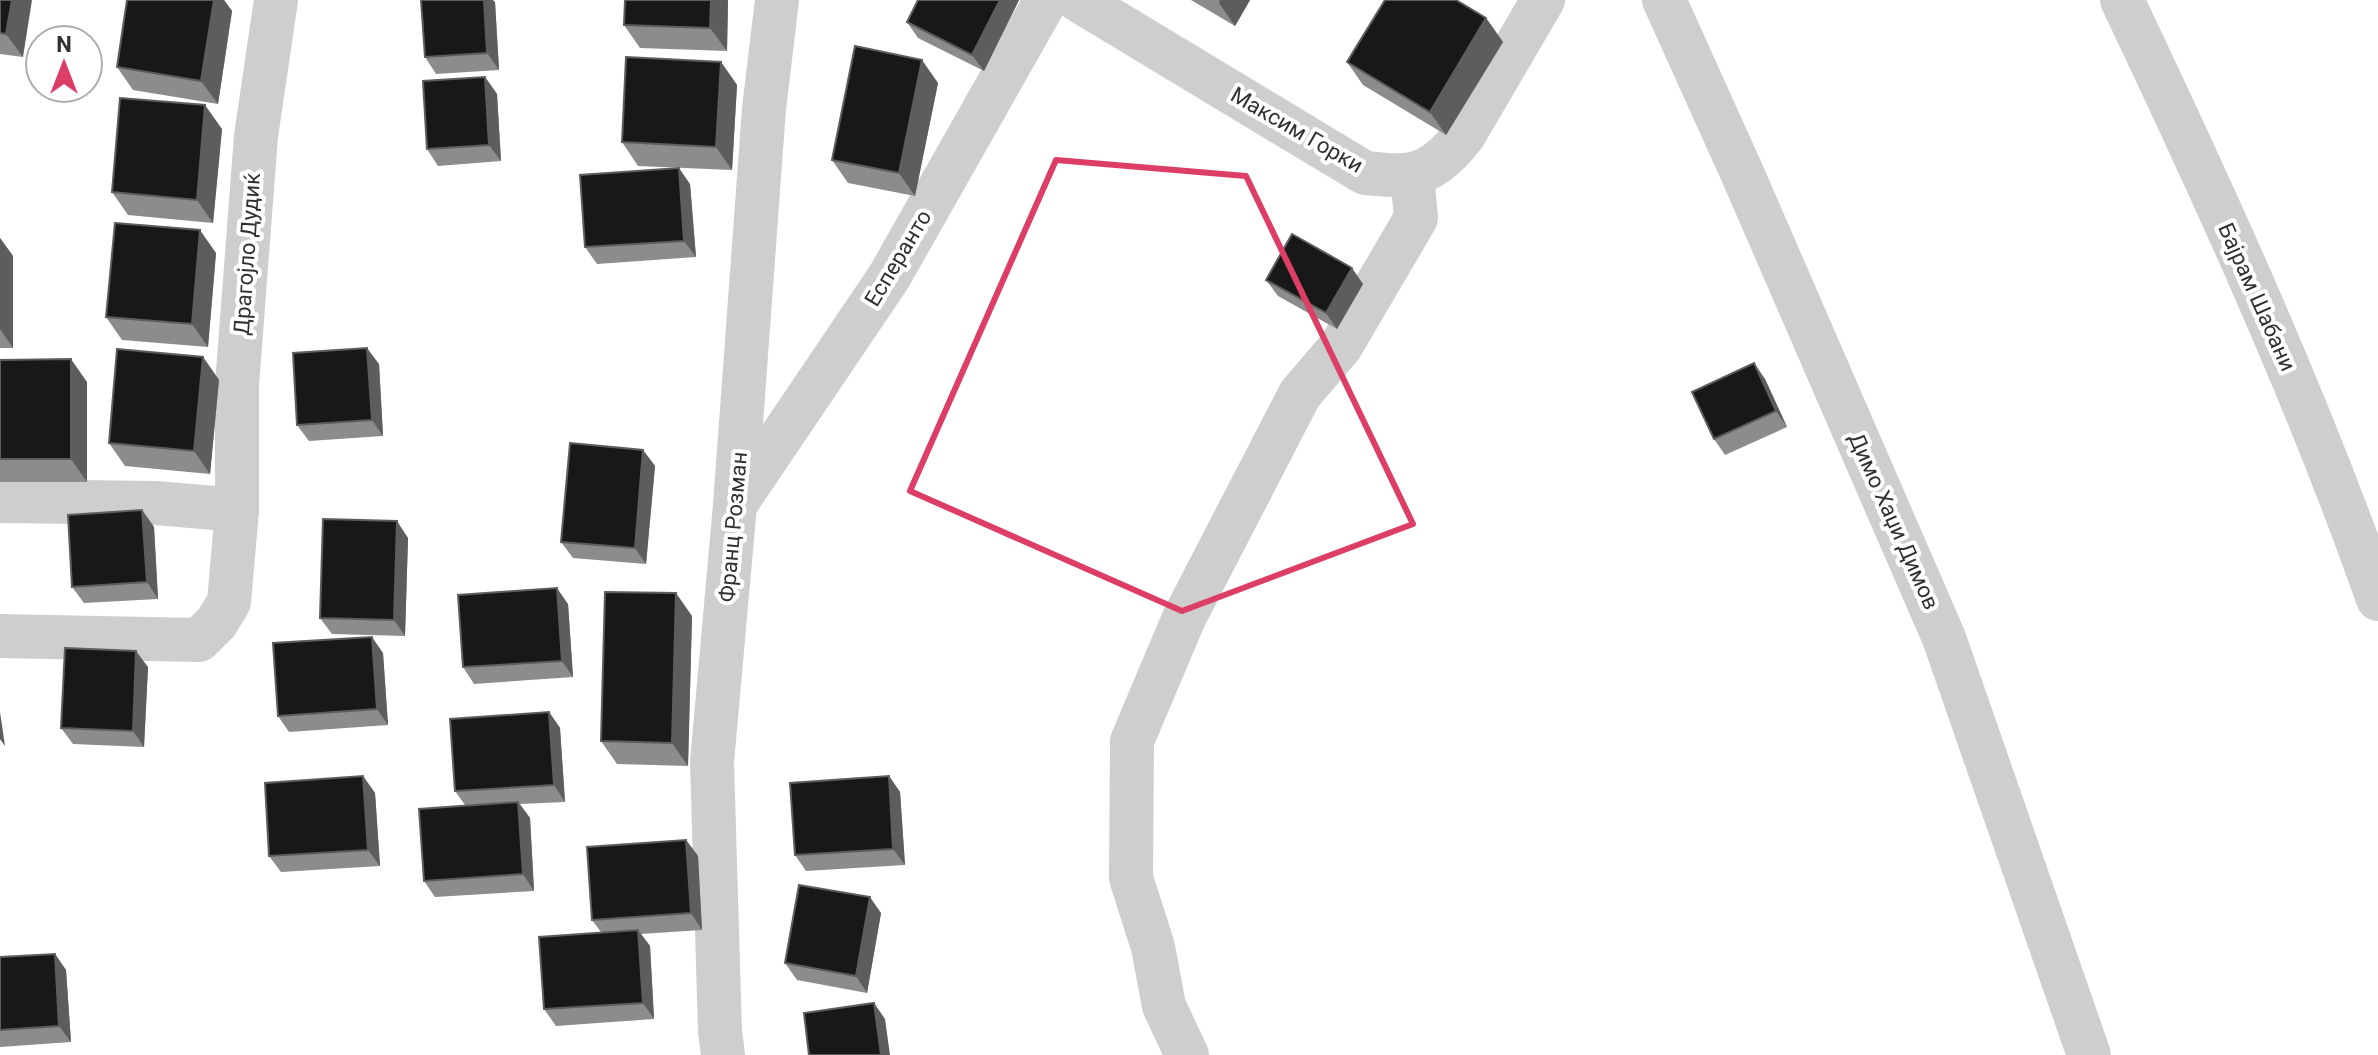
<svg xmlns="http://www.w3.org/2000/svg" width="2378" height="1055" viewBox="0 0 2378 1055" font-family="Roboto,sans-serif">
  <rect width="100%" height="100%" fill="#fff"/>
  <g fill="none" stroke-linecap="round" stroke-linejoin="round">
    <g stroke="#cecece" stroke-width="44">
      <path d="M1078 0 1365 173C1379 174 1397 177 1412 174 1434 170 1451 152 1464 135L1543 0"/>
      <path d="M1664 0 1743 175 1944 638 2089 1055"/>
      <path d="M2122 0C2215 196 2306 394 2378 599"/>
      <path d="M0 501 156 503 237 510"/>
      <path d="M737 502 889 277 1046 0"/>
      <path d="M0 636 199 640 217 622 229 602 237 510V385L256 136 276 0"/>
      <path d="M723 1055 720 1031 712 762 735 505 764 109 777 0"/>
      <path d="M1187 1055 1164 1006 1153 947 1131 878 1132 741 1184 618 1300 394 1341 346 1416 218 1412 174"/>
    </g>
  </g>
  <g fill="#8c8c8c">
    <path d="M0 0 23 57 0 54Z"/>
    <path d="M127 0H224L232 11 218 104 133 90 117 67Z"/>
    <path d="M625 0H728L727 51 640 48 624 25Z"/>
    <path d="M1019 0 984 71 918 38 907 22Z"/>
    <path d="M1191 0H1250L1235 26Z"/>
    <path d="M495 2 499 70 436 74 425 57Z"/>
    <path d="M1486 18 1503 42 1446 135 1363 85 1347 62Z"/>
    <path d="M721 62 737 85 732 170 638 166 622 142Z"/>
    <path d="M485 77 497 94 501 161 438 166 427 149Z"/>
    <path d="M938 83 915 196 848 183 832 160Z"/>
    <path d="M222 129 213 223 128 215 112 192Z"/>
    <path d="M690 184 696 257 597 264 585 247Z"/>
    <path d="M0 238 13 256V348H0Z"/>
    <path d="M216 253 208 347 122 340 106 317Z"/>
    <path d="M1266 280 1363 284 1337 329 1278 296Z"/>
    <path d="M203 357 219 380 210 474 125 466 109 443Z"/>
    <path d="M0 360 87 382V482H0Z"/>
    <path d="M379 364 383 436 309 441 297 425Z"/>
    <path d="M1765 379 1787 427 1725 455 1714 439Z"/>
    <path d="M643 450 655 466 646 564 573 558 561 542Z"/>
    <path d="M142 510 154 527 158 599 84 603 72 587Z"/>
    <path d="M408 538 405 636 332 634 320 618Z"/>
    <path d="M568 604 573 677 474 684 463 667Z"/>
    <path d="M692 616 688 766 617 764 601 741Z"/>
    <path d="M383 653 388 725 289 732 278 716Z"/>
    <path d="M148 667 144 747 73 744 61 728Z"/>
    <path d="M549 712 560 728 565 802 520 804 530 818 534 891 435 897 424 881 465 805 455 791Z"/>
    <path d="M363 776 375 793 380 866 281 872 269 856Z"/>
    <path d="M889 776 900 792 905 865 806 871 795 855Z"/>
    <path d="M686 840 698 856 702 930 641 934 650 946 654 1019 556 1026 544 1009 601 932 592 920Z"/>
    <path d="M881 913 867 993 797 980 785 963Z"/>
    <path d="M55 954 66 970 71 1042 0 1047V957Z"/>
  </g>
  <g fill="#5d5d5d">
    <path d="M12 0H32L23 57 6 34Z"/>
    <path d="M214 0H224L232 11 218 104 201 81Z"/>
    <path d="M484 0H493L495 2 499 70 487 53Z"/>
    <path d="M711 0H728L727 51 710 28Z"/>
    <path d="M1000 0H1019L984 71 972 55Z"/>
    <path d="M1220 0H1250L1235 26 1219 3Z"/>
    <path d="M1486 18 1503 42 1446 135 1430 112Z"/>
    <path d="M922 60 938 83 915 196 899 173Z"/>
    <path d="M721 62 737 85 732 170 716 147Z"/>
    <path d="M485 77 497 94 501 161 489 145Z"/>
    <path d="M205 105 222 129 213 223 197 200Z"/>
    <path d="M679 168 690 184 696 257 684 241Z"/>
    <path d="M200 230 216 253 208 347 192 324Z"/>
    <path d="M0 238 13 256V348L0 329Z"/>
    <path d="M1352 268 1363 284 1337 329 1326 313Z"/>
    <path d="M367 348 379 364 383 436 372 420Z"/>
    <path d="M203 357 219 380 210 474 194 451Z"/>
    <path d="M71 359 87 382V482L71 459Z"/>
    <path d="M1754 363 1765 379 1787 427 1776 411Z"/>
    <path d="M643 450 655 466 646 564 635 548Z"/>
    <path d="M142 510 154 527 158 599 147 582Z"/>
    <path d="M397 521 408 538 405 636 394 620Z"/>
    <path d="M557 588 568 604 573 677 562 661Z"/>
    <path d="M676 593 692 616 688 766 672 743Z"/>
    <path d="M372 637 383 653 388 725 377 709Z"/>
    <path d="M136 651 148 667 144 747 133 731Z"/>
    <path d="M0 712 5 746 0 739Z"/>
    <path d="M549 712 560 728 565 802 554 785Z"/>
    <path d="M363 776 375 793 380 866 368 850Z"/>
    <path d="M889 776 900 792 905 865 893 849Z"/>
    <path d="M518 802 530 818 534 891 523 874Z"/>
    <path d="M686 840 698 856 702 930 691 913Z"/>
    <path d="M870 897 881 913 867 993 856 976Z"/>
    <path d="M638 930 650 946 654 1019 643 1003Z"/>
    <path d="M55 954 66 970 71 1042 59 1026Z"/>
    <path d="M874 1003 885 1019 890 1055H881Z"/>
  </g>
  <g fill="#181818" stroke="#5d5d5d" stroke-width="2">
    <path d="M0 0H12L6 34 0 33Z"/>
    <path d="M127 0H214L201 81 117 67Z"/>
    <path d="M421 0H484L487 53 425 57Z"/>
    <path d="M625 0H711L710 28 624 25Z"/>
    <path d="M918 0H1000L972 55 907 22Z"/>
    <path d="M1385 0H1456L1486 18 1430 112 1347 62Z"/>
    <path d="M855 46 922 60 899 173 832 160Z"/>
    <path d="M626 57 721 62 716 147 622 142Z"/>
    <path d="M485 77 489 145 427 149 423 81Z"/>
    <path d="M120 98 205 105 197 200 112 192Z"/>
    <path d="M679 168 684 241 585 247 580 175Z"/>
    <path d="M115 223 200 230 192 324 106 317Z"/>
    <path d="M1292 234 1352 268 1326 313 1266 280Z"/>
    <path d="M367 348 372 420 297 425 293 353Z"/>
    <path d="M117 349 203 357 194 451 109 443Z"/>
    <path d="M71 359V459H0V360Z"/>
    <path d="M1754 363 1776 411 1714 439 1692 392Z"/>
    <path d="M570 443 643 450 635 548 561 542Z"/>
    <path d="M142 510 147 582 72 587 68 515Z"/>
    <path d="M323 519 397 521 394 620 320 618Z"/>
    <path d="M557 588 562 661 463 667 458 595Z"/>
    <path d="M605 592 676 593 672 743 601 741Z"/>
    <path d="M372 637 377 709 278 716 273 643Z"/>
    <path d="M65 648 136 651 133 731 61 728Z"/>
    <path d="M549 712 554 785 455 791 450 719Z"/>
    <path d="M363 776 368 850 269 856 265 783Z"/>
    <path d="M889 776 893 849 795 855 790 783Z"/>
    <path d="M518 802 523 874 424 881 419 809Z"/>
    <path d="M686 840 691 913 592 920 587 847Z"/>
    <path d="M799 885 870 897 856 976 785 963Z"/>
    <path d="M638 930 643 1003 544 1009 539 937Z"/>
    <path d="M55 954 59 1026 0 1030V957Z"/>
    <path d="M874 1003 881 1055H809L804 1013Z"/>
  </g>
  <path fill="none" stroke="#dd3e66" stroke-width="6" stroke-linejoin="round" d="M1056 160 1246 176 1413 524 1182 611 910 491Z"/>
  <g text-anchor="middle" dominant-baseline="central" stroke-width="8" stroke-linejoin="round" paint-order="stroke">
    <g font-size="22" fill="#313131" stroke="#fff">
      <text transform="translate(1297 130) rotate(30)">Максим Горки</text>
      <text transform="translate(247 254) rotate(-86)">Драгојло Дудиќ</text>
      <text transform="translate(898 258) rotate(-59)">Есперанто</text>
      <text transform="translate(2257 297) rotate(66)">Бајрам Шабани</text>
      <text transform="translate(1894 521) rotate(66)">Димо Хаџи Димов</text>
      <text transform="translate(733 527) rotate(-85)">Франц Розман</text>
    </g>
  </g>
  <g transform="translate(64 64)"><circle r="38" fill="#ffffff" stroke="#adadad" stroke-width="2"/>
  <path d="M0-6L14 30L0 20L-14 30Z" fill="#dd3e66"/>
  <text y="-12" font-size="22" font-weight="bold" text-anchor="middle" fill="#313131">N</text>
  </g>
</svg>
